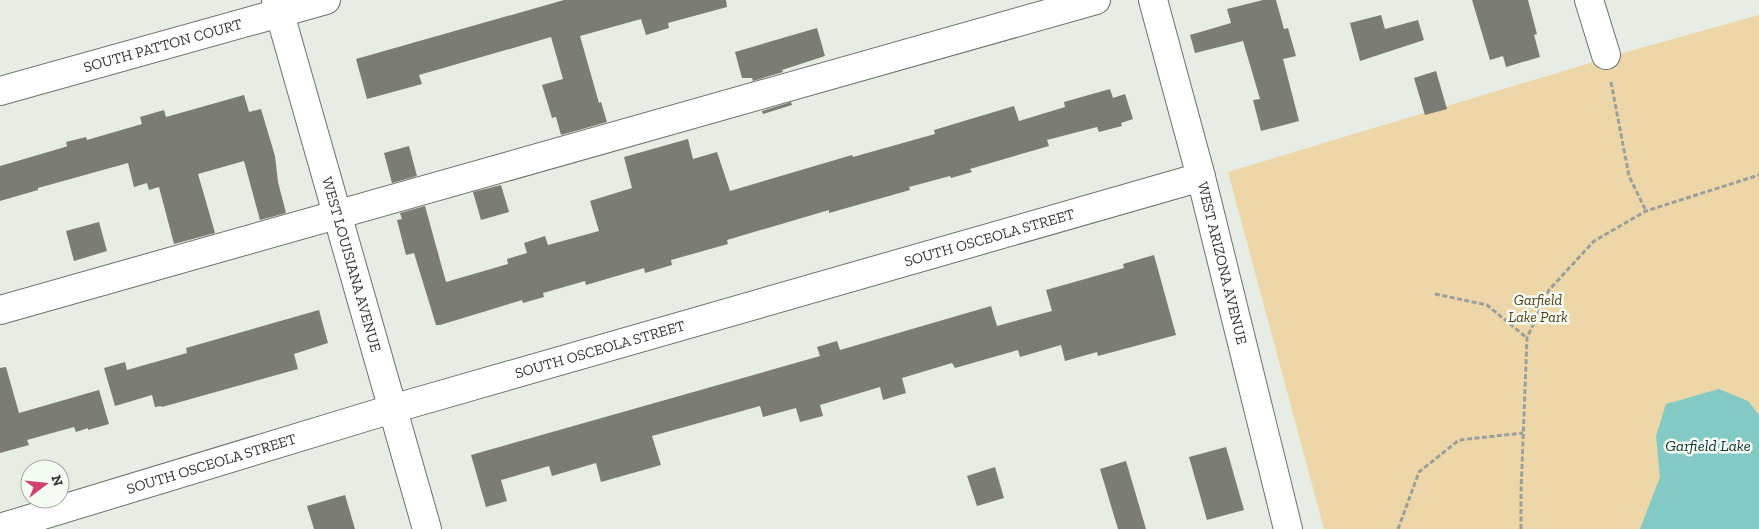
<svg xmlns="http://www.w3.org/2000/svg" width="1759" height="529" viewBox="0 0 1759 529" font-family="'Zilla Slab',serif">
  <rect width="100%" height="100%" fill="#e7ede5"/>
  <path fill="#edd7a8" d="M1759 15V529H1324L1228 172 1630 51Z"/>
  <path fill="#83cac5" d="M1719 389 1748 401 1759 415V529H1640L1660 477 1656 436 1666 404Z"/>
  <g fill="#7b7c74">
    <path d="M564 0H726L727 7 668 23 669 28 646 35 641 19 580 36 599 103 601 102 607 122 561 135 556 117 552 118 542 85 563 79 551 37 419 75 422 84 367 99 356 59Z"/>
    <path d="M1263 0H1276L1284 29 1288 28 1296 56 1283 59 1299 121 1261 131 1253 100 1260 99 1243 41 1195 53 1190 35 1231 23 1227 9Z"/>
    <path d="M1472 0H1528L1537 34 1534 35 1540 57 1506 67 1503 56 1490 60Z"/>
    <path d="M1381 15 1385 29 1418 20 1424 40 1360 61 1350 23Z"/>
    <path d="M817 28 825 56 782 70 783 72 753 81 752 78H742L735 52Z"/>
    <path d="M1436 71 1447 109 1425 115 1414 78Z"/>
    <path d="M1110 89 1113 98 1125 94 1133 119 1121 123 1122 126 1099 132 1097 127 1047 140 1049 146 970 169 972 172 951 178 950 176 909 187 910 190 829 213V210L727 240 728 244 671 260 672 265 645 273 644 268 586 285 585 281 543 293 544 297 523 303 522 300 440 325H436L414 253 406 255 397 220 402 219 400 213 425 206 446 282 508 264 507 259 527 253 524 243 545 236 548 245 599 231 590 201 632 188 624 157 688 139 693 159 717 152 730 191 852 155 853 157 935 134 934 130 1014 106 1019 121 1065 107 1064 102Z"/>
    <path d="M244 95 249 112 261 109 275 156 278 182 286 213 260 220 244 161 198 174 215 233 174 244 159 187 149 190 147 183 134 187 128 163 38 188V190L0 201V166L65 147 67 146 66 142 86 137 87 140 142 124 140 117 164 110 166 117Z"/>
    <path d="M791 102 792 105 763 114 762 111Z"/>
    <path d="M409 146 417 176 392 183 384 153Z"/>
    <path d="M501 185 509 212 481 220 473 192Z"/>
    <path d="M99 222 107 251 74 261 66 231Z"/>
    <path d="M1154 255 1176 335 1098 356 1097 352 1065 361 1061 345 1020 357 1018 350 955 368 952 363 902 378 906 393 883 400 880 387 820 405 823 416 800 422 796 408 763 417 760 406 652 436 661 465 601 482 596 463 552 476 549 466 501 480 507 501 486 507 471 455 820 356 817 347 837 341 840 350 991 306 997 326 1052 311 1046 290 1124 268 1123 264Z"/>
    <path d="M319 310 328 343 294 354 298 369 162 407 161 406 155 407 152 395 115 406 104 368 125 362 127 370 187 353 186 348Z"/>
    <path d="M6 367 19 413 99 390 109 424 88 430V428L76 432 74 427 27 440 29 445 0 453V368Z"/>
    <path d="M1226 447 1244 510 1207 520 1189 457Z"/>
    <path d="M1126 461 1146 529H1118L1100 469Z"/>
    <path d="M995 467 1004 498 977 506 967 476Z"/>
    <path d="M345 495 355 529H314L307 506Z"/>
  </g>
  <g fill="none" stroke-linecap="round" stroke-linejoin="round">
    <g stroke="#6c726a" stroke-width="30">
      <g id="minor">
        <path id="s1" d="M276 0 427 529"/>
        <path id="s2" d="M1153 0 1201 177 1288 529"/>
        <path d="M1589 0 1606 55"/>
        <path id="s3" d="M0 91 326 0"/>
        <path d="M0 310 1096 0"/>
        <path id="s4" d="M0 528 392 409 1201 177"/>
      </g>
    </g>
    <g stroke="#9b9f99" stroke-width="3" stroke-dasharray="5 2.5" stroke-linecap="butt">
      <path d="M1611 82 1629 176 1646 211"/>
      <path d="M1435 294 1487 305 1527 338"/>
      <path d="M1398 529 1419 472 1459 440 1523 433"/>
      <path d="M1521 529V492L1527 338 1549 290 1594 241 1646 211 1759 175"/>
    </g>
    <use href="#minor" stroke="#fff" stroke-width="28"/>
  </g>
  <g text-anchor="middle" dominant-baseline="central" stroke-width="5" stroke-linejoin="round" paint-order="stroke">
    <g font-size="15" fill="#353834" stroke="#f4fbf2">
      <text stroke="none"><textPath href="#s3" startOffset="169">SOUTH PATTON COURT</textPath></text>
      <text stroke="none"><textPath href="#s4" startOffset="1031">SOUTH OSCEOLA STREET</textPath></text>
      <text stroke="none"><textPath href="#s2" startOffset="272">WEST ARIZONA AVENUE</textPath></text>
      <text stroke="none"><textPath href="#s1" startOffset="275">WEST LOUISIANA AVENUE</textPath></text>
      <text stroke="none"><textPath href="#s4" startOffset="626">SOUTH OSCEOLA STREET</textPath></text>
      <text stroke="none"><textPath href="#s4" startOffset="221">SOUTH OSCEOLA STREET</textPath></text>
    </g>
    <g font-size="15" font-style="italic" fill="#53411a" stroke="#f4fbf2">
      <text x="1538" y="300">Garfield<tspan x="1538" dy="17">Lake Park</tspan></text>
    </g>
    <g font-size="16" font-style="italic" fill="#103432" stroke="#f4fbf2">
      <text x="1708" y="445">Garfield Lake</text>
    </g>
  </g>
  <g transform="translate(45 484) rotate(74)"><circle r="24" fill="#f4fbf2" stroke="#a8ada6"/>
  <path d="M0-4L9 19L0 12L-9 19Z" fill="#d1436c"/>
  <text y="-8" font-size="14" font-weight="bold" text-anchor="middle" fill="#353834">N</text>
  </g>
</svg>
